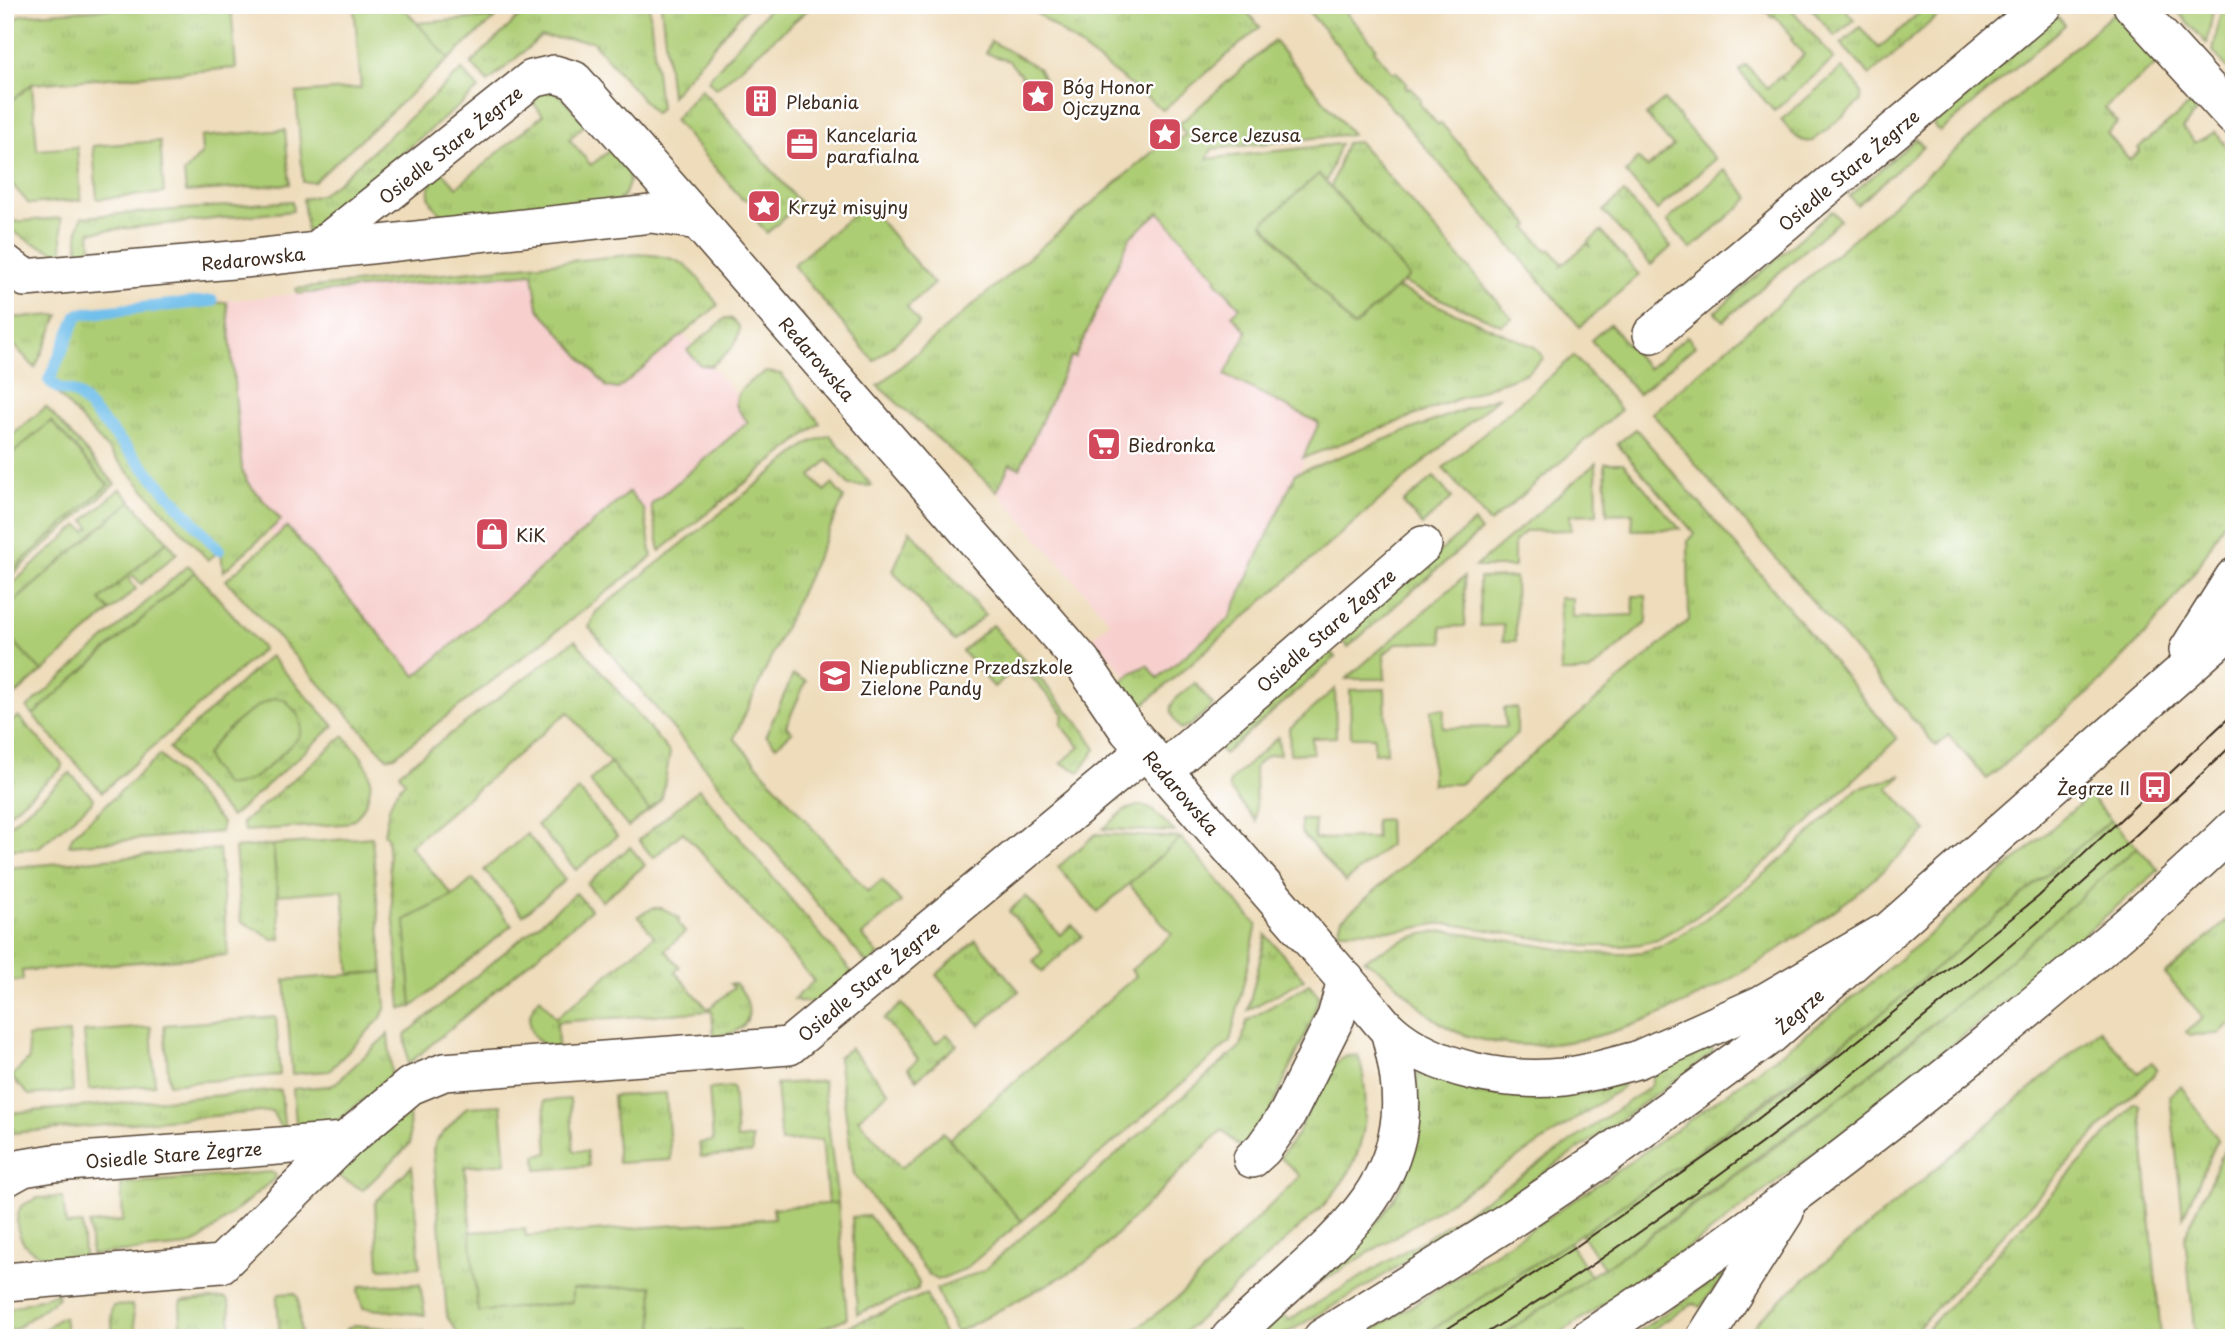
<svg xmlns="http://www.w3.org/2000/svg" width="2239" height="1343" viewBox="0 0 2239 1343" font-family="'Playpen Sans',sans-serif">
  <defs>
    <pattern id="grass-tufts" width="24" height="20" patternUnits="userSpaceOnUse" patternTransform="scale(1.75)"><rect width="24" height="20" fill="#adcd75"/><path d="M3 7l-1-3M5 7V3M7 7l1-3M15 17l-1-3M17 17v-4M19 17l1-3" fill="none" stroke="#96b065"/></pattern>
  </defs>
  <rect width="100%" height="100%" fill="#fff"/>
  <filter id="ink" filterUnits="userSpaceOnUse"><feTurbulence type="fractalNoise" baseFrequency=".0143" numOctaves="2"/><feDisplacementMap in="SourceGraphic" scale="14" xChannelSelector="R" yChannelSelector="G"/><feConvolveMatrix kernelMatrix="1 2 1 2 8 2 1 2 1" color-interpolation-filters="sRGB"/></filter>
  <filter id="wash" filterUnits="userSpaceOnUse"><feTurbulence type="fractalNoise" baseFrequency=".00686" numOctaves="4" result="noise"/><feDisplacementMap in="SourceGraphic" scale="28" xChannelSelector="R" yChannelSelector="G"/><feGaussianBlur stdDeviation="1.57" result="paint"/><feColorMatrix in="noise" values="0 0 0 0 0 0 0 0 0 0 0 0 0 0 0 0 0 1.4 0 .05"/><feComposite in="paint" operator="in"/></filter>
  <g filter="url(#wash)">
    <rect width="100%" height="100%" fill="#eedcba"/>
    <g fill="#f7d0ce">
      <path d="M1159 192 1258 307 1226 376 1322 422 1236 611 1141 693 1093 637 1110 622 927 410 1074 305Z"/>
      <path d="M540 271 682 333 756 417 513 629 415 698 229 484 212 302Z"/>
    </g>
    <g fill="url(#grass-tufts)" stroke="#747c4a" stroke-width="2">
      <path d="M158 5H231L236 68 32 84 5 106V29L21 15Z"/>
      <path d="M624 5H649L660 108 655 114 592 41 541 37 488 82 471 63 522 14Z"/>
      <path d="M661 5H749L671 96Z"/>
      <path d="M1026 5H1241L1260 27 1163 110Z"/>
      <path d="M1317 5H1347L1343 9 1376 47 1374 50 1393 73 1396 71 1407 84 1405 86 1407 89 1410 87 1421 100 1419 103 1438 125 1441 123 1530 225 1527 228 1547 251 1550 249 1562 263 1561 266 1587 244 1590 246 1588 242 1601 231 1639 275 1580 327 1309 12Z"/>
      <path d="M1761 5H1788L1834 59 1774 111 1739 71 1746 65 1767 88 1779 77 1783 79 1781 76 1804 55 1791 40 1793 37 1774 15 1772 17Z"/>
      <path d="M1808 5H1842L1854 20 1835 36Z"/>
      <path d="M1928 5H1950L1870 75 1841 44 1860 27 1879 48Z"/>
      <path d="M2172 5H2214L2207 44Z"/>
      <path d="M2222 5H2234V75L2213 52Z"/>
      <path d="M2114 13 2157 64 2105 108 2118 123 2107 133 2129 160 2140 151 2138 148 2191 104 2197 111 2183 128 2195 143 2215 132 2234 155V505L2200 564 2173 601 2143 637 2090 692 1987 779 1948 735 1936 746 1652 413Z"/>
      <path d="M2057 16 2065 25 1940 132 1933 124Z"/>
      <path d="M496 17 449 59 416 23Z"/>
      <path d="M1274 41 1352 134 1212 149 1207 159 1340 144 1326 182 1319 174 1263 224 1353 326 1397 288 1535 347 1544 358 1526 373 1303 458 1319 423 1225 375 1247 332 1232 315 1240 307 1215 280 1217 278 1159 212 1130 237 1075 358 1071 356 1020 468 1010 464 997 491 878 386 1156 149 1169 147 1186 134 1178 125Z"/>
      <path d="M1842 68C1850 77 1866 89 1860 102L1813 141C1798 144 1791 131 1781 120Z"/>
      <path d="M462 70 479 89 307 233 303 199 320 195 338 182Z"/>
      <path d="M701 89 800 203 767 233 755 219 767 213 769 205 766 202 742 199 674 120Z"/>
      <path d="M548 90 559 94 586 124 569 139 591 165 609 151C616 153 617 156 621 162 633 177 631 188 618 202L451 222C429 207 420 190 439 168L457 187 543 115 526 94Z"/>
      <path d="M1664 100 1715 159 1657 210 1626 173 1638 158 1647 168 1673 146 1646 115Z"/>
      <path d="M1916 139 1923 147 1857 205 1849 196Z"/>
      <path d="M1359 142 1512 318 1501 325 1403 283 1409 277 1331 187 1346 143Z"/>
      <path d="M1725 170 1750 198 1691 249 1667 221Z"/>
      <path d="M1624 193 1671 247 1651 265 1603 211Z"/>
      <path d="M292 201 293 211 90 232 92 259H78V230L82 217Z"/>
      <path d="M866 204 934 284 907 307 919 323 874 361 793 265Z"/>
      <path d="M1832 211 1840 220 1723 321 1715 312Z"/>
      <path d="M5 217 10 222 61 218 63 255 33 243 5 227Z"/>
      <path d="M639 254C690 257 689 267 718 305L618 389 607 387 538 308 533 273 297 294 296 289Z"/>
      <path d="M227 302 242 470 248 483 281 520 223 572 221 549 82 393 70 387 58 386 52 379 80 317Z"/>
      <path d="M59 315 35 368 5 335V318Z"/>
      <path d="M726 318 732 319 739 326C740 346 725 354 711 366L700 365 687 350Z"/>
      <path d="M1610 324 1648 369 1687 336 1695 346 1638 394 1591 340Z"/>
      <path d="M1574 356 1621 410 1490 523 1443 468Z"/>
      <path d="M766 372 781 374 820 423 660 551 651 505 748 422C745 418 740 413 738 409 729 393 754 378 766 372Z"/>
      <path d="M56 392 74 396 78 399 218 552 208 560Z"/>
      <path d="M1500 396 1136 711 1115 687 1133 672 1147 665 1158 678 1229 619 1296 473Z"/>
      <path d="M46 407 115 484 5 581V576L108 485 12 454 5 447V441Z"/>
      <path d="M1636 429 1768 583 1897 739 1770 859 1696 917 1657 939 1641 944 1622 946H1586L1451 924H1436L1405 930 1338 931 1342 919 1689 620 1688 541 1695 534 1617 444Z"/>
      <path d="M830 435 872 486 849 485 828 460 811 476 824 491 832 484 844 498 734 738 868 892 882 880 901 902 862 935 879 955 868 965 589 627 596 612 809 443Z"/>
      <path d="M1434 477 1452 498 1422 525 1403 503Z"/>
      <path d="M120 489 131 501 5 610V590L79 525 85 531 90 528 85 520Z"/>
      <path d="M629 492 644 510 652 557 395 756 387 758 226 580 287 527 416 676Z"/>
      <path d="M1474 522 1481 531 1348 647 1340 638Z"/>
      <path d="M910 530 985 615 954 641 893 571Z"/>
      <path d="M167 541 177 553 141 584 134 576 129 579 136 589 60 655 100 600Z"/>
      <path d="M188 565 195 572 33 715 27 708Z"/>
      <path d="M992 625 1024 661 994 687 962 651Z"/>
      <path d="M5 632 16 644 56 659 5 704Z"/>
      <path d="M575 640 670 753 662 798 649 810 568 712 410 846 453 896 405 920 412 1007 401 1009 387 836 384 834 389 808 394 795 405 781 400 775V772Z"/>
      <path d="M1328 648 1336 657 1224 754 1216 745Z"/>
      <path d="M270 656 334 726 231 817 169 748Z"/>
      <path d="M1031 668 1085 731 1096 749 1080 772 1061 763 1080 747 1061 725 1064 714 1027 672Z"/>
      <path d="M793 675 806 681 786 726 792 732 776 746 766 735Z"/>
      <path d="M1195 683 1213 705 1191 725 1181 729C1160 704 1175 700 1195 683Z"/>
      <path d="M18 716 62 764V768L5 817V728Z"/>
      <path d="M344 736C364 759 380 775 364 806 359 816 354 821 343 824L245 831 242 823Z"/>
      <path d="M160 755 220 820 222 824 221 832 69 845 73 835Z"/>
      <path d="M70 773 93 798 91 803 38 848 5 850V829Z"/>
      <path d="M1902 775 1888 788 1927 831C1900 854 1875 880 1847 901 1750 974 1591 1078 1465 1035 1433 1024 1414 1000 1390 978 1382 971 1373 965 1364 960 1394 944 1416 931 1450 931L1585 953 1623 954 1642 952 1659 947 1701 922 1776 865 1857 789Z"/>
      <path d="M699 789 855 976C837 989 818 1011 794 999L814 981 683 832 653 858 639 840Z"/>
      <path d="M2089 796 2111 820 1885 1011 1666 1175 1569 1242 1419 1338H1360C1511 1245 1657 1147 1797 1041 1899 964 1993 879 2089 796Z"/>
      <path d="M1141 805 1152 810 1175 832 1103 829 1125 810Z"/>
      <path d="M1096 834 1181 838 1097 912 1058 867Z"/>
      <path d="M273 845 281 939H273L241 921 235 848Z"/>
      <path d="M630 847 645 865 602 901 587 884Z"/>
      <path d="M2137 847 2159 870 2015 994 1861 1118 1705 1236 1553 1338H1497C1614 1261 1730 1183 1841 1097 1944 1018 2040 933 2137 847Z"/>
      <path d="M219 849 228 955 22 971 23 980 5 982V868Z"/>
      <path d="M576 893 591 910 408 1064 405 1035Z"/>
      <path d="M1026 896 1060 935 1072 925 1082 936 1042 972 1033 961 1043 951 1009 911Z"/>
      <path d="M653 908H662L679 918V924L685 932 665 950 680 967 675 972 708 1009 734 988 730 984H736C749 997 756 1021 736 1031 730 1035 721 1035 714 1037L712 1011 557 1022 558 1048C529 1046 520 1018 540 998L556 1018 654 936 638 916Z"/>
      <path d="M2234 915V1019L2219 1034 2190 1035 2186 1032 2203 1018 2165 974Z"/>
      <path d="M1266 935 1304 979 1248 1010Z"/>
      <path d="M976 940 1019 991 980 1025 936 975Z"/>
      <path d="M383 972 386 1006 381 1018 329 1071 292 1074 285 980Z"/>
      <path d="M1309 984 1319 996 1312 1020 1270 1112 1241 1148 1222 1130 1096 1255 1071 1272 956 1333 936 1289 983 1271 1241 1046 1247 1021Z"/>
      <path d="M902 1004 936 1043 947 1034 957 1045 917 1079 908 1068 918 1059 884 1019Z"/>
      <path d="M2100 1030 2138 1073 2152 1062 2157 1068 2152 1077 2120 1106 1909 1338H1745L1758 1321 1778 1302Z"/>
      <path d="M388 1034 392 1077 336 1122 325 1129 297 1134 293 1089 329 1086 337 1082Z"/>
      <path d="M850 1048 889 1092 858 1119 901 1168 943 1132 1022 1221 965 1269 938 1280 929 1275 854 1174 838 1058Z"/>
      <path d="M1709 1049H1713V1053L1598 1136 1478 1217 1352 1295 1278 1338H1257L1283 1314 1289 1320 1430 1236 1533 1168 1651 1086 1655 1072Z"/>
      <path d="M1358 1055C1369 1087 1368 1130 1354 1162 1347 1178 1334 1193 1323 1206L1179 1338H1124L1177 1298 1300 1176 1280 1157 1297 1135 1329 1067 1347 1056Z"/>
      <path d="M1423 1073C1503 1102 1542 1108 1625 1082L1620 1089C1519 1158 1416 1225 1311 1288 1354 1248 1402 1207 1414 1147 1419 1124 1417 1100 1416 1077L1418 1074Z"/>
      <path d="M823 1081 838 1203 828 1204 822 1139 781 1142 776 1084Z"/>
      <path d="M2181 1086 2218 1139 2183 1217 2170 1096Z"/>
      <path d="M733 1087 737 1139 752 1138V1153L701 1157 699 1143 713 1141 709 1089Z"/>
      <path d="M281 1090 285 1136 272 1111 12 1133 10 1113Z"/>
      <path d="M666 1093 671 1160 618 1163 613 1096Z"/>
      <path d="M570 1099 574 1151H587L589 1166 537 1170 536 1155 548 1153 544 1101Z"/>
      <path d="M2135 1103 2140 1105 2161 1338H1919Z"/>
      <path d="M501 1105 506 1163 465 1167 478 1311 572 1302V1289L653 1286 654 1334 741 1330V1338H461L447 1317 433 1150 437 1140 467 1107Z"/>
      <path d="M409 1110 410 1144 363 1190 336 1175 338 1169Z"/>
      <path d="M2234 1129V1338H2195L2185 1236Z"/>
      <path d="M412 1166 420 1267 382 1269 379 1267 375 1205 377 1200Z"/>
      <path d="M271 1172 276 1175 274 1179 199 1241 188 1246 91 1255 89 1224 123 1221 121 1184Z"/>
      <path d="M63 1197 66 1225 82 1224 84 1256C71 1256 57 1259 44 1256 21 1250 11 1227 21 1206L37 1198Z"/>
      <path d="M869 1216 919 1282 918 1289 857 1314 852 1217Z"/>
      <path d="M1730 1269 1700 1307 1693 1303 1639 1338H1629Z"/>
      <path d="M420 1284 425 1315 363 1308 358 1293 360 1286Z"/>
      <path d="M58 1293V1298L14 1330 5 1329V1310Z"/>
      <path d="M295 1293 298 1298 301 1338H280L277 1300 279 1294Z"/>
      <path d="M926 1294 946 1338H821Z"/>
      <path d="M226 1298 229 1303 232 1338H182L180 1306 182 1301Z"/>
      <path d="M132 1305 137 1338H113L111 1311 113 1306Z"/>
      <path d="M64 1317 67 1338H33L60 1318Z"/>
      <path d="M354 1325 426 1332V1338H347V1329Z"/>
    </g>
    <g fill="#adcd75" stroke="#747c4a" stroke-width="2">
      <path d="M354 5H401L449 59 314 182H303L296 93 361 88Z"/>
      <path d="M772 5H813L716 89 708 80Z"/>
      <path d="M991 41 1038 68 1044 80 1033 90 1009 61 986 53Z"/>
      <path d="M32 84 37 150 77 147 81 200 29 204 5 176V106Z"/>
      <path d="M285 130 290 184 186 192 184 173 202 153 201 137Z"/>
      <path d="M160 141 164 193 97 199 93 146Z"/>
      <path d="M1319 174 1409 277 1353 327 1263 223Z"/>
      <path d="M51 421 108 485 5 576V447L12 454Z"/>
      <path d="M1596 463 1597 514 1570 515 1571 530 1526 531 1514 542V567H1475Z"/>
      <path d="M1605 463H1623L1680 529 1632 530 1633 513 1607 514Z"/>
      <path d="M131 501 167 541 100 600 110 611 42 672 5 632V610Z"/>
      <path d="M195 572 263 649 102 792 33 715Z"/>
      <path d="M1464 577 1465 626 1441 627 1443 642 1397 643 1384 654 1385 679H1346Z"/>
      <path d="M1515 577 1516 641H1503L1504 625 1480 626 1479 578Z"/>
      <path d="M1633 596H1646L1647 622 1589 672H1561L1559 598H1572V617L1634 615Z"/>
      <path d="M1335 689 1336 737 1312 738 1313 753 1290 754 1289 729Z"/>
      <path d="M1385 689 1387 752 1374 753V737H1351L1350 690Z"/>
      <path d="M274 698 284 699C296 712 306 720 299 737 278 756 255 788 225 785L210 765 206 755C218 735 253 706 274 698Z"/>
      <path d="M1504 708H1517V734L1460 784H1432L1431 709H1444L1443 728 1506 727Z"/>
      <path d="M1278 737 1280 754 1268 755 1255 766 1256 821 1231 791 1229 785 1232 779Z"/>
      <path d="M611 763 649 810 628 827 589 781Z"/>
      <path d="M579 790 617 836 576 870 537 825Z"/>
      <path d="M1388 819 1389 845 1345 882 1301 832V820H1315L1314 839 1376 838 1375 820Z"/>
      <path d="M2111 820 2137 847 1993 975 1842 1096 1604 1268 1581 1234 1750 1115 1885 1011Z"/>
      <path d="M527 834 565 880 523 915 484 870Z"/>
      <path d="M372 837 383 972 350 974 343 890 278 895 273 845Z"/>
      <path d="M1181 838 1257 925 1230 1042 1022 1221 949 1139 1136 976 1131 970 1172 934 1129 884Z"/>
      <path d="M473 879 512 925 412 1007 405 920 453 896Z"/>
      <path d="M276 1017 280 1075 169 1084 164 1025Z"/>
      <path d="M151 1027 155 1085 89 1090 84 1032Z"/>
      <path d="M69 1033 73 1091 29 1095 11 1077 29 1059 27 1037Z"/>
      <path d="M838 1203 847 1318 798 1338H741L740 1330 654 1334 652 1286 572 1289V1302L478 1312 470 1232 525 1229 526 1236 774 1218 773 1208Z"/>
      <path d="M1569 1242 1591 1276 1497 1338H1419Z"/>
    </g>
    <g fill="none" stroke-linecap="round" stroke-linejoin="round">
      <path stroke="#71bfeb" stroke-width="12" d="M212 301 80 314 77 316 49 380C61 395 69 386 80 397L219 550"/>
    </g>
  </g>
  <g filter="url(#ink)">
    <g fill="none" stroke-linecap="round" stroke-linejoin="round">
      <g stroke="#564535" stroke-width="40">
        <g id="minor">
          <path d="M2132 5 2234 117"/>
          <path id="s1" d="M317 250 532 79 554 74 574 80 698 221"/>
          <path id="s2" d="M5 263 25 278 244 259 651 214 698 221 1082 662 1128 730 1368 1006C1375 1014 1382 1024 1390 1031 1435 1070 1506 1083 1563 1077 1588 1074 1613 1066 1637 1060L1760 1005 1882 934"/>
          <path id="s3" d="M1652 334 2044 5"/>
          <path d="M2188 650 2234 577"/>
          <path id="s4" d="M1164 770 1423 545"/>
          <path d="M1252 1159 1263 1149 1287 1115 1336 1017 1346 980"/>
          <path id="s5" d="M5 1178 23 1168 54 1163 345 1141"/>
          <path id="s6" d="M5 1282 221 1264 345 1141 410 1086 444 1072 789 1046 1146 750"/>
          <path d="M1230 1338C1248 1321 1266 1304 1285 1287 1335 1241 1389 1197 1399 1126 1404 1094 1397 1061 1389 1030"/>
          <path id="s7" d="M1322 1338 1507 1222 1600 1160 1772 1034 2234 626"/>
          <path d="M1589 1338C1726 1249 1855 1151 1981 1048 2068 977 2154 906 2234 828"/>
          <path d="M1705 1338 1785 1212"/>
        </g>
      </g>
      <use href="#minor" stroke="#fff" stroke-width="37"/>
      <g stroke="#3b2a1e" stroke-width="2">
        <path d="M1433 1338 1574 1248 1741 1132 1821 1070 2038 897 2234 713"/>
        <path d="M1478 1338C1566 1286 1650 1226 1732 1165 1909 1036 2076 896 2234 743"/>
      </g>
    </g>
  </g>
  <defs>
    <g id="sight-square" transform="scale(1.75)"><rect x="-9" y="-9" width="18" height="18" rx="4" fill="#d1495b" stroke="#fff"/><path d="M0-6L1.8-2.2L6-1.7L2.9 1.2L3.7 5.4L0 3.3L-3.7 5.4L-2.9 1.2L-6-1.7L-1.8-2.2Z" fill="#fff"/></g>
    <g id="building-square" transform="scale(1.75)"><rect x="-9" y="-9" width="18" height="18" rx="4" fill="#d1495b" stroke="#fff"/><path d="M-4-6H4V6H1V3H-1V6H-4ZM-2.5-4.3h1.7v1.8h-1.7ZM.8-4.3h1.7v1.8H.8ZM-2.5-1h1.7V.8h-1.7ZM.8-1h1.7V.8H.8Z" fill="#fff"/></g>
    <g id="office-square" transform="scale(1.75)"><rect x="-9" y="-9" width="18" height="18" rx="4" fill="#d1495b" stroke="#fff"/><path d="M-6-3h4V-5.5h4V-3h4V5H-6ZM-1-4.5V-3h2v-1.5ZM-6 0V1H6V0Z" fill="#fff"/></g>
    <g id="supermarket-square" transform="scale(1.75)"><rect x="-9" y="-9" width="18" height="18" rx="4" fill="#d1495b" stroke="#fff"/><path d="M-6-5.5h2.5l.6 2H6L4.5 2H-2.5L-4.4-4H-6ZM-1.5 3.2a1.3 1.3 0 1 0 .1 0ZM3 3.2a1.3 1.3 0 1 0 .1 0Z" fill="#fff"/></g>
    <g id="shop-square" transform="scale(1.75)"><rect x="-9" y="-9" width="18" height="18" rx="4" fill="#d1495b" stroke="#fff"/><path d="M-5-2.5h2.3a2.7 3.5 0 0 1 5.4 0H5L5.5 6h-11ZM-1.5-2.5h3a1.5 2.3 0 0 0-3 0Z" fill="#fff"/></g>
    <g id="school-square" transform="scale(1.75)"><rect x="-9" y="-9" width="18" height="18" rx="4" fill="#d1495b" stroke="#fff"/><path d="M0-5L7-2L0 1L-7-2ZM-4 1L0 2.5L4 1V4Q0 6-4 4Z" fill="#fff"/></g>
    <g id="bus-square" transform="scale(1.75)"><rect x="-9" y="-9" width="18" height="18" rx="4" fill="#d1495b" stroke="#fff"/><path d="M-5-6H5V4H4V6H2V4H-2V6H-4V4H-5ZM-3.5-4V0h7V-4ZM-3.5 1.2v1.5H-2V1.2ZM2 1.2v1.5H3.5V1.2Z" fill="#fff"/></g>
  </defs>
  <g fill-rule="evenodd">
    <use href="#sight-square" x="1038" y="96"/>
    <use href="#building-square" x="761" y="101"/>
    <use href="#sight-square" x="1165" y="134"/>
    <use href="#office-square" x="802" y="144"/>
    <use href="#sight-square" x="764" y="206"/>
    <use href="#supermarket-square" x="1104" y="444"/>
    <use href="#shop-square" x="492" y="534"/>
    <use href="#school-square" x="835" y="676"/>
    <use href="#bus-square" x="2155" y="787"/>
  </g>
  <g text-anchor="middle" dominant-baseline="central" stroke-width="5" stroke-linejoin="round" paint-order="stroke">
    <g font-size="18" fill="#3b2a1e" stroke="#fff" text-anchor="start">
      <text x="1062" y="86">Bóg Honor<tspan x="1062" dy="21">Ojczyzna</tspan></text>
      <text x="786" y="101">Plebania</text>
      <text x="826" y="134">Kancelaria<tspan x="826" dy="21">parafialna</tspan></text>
      <text x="1190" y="134">Serce Jezusa</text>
      <text x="788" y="206">Krzyż misyjny</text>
      <text x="1128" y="444">Biedronka</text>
      <text x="516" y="534">KiK</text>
      <text x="860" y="666">Niepubliczne Przedszkole<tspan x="860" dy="21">Zielone Pandy</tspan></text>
      <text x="2130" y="787" text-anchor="end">Żegrze II</text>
    </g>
    <g font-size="18" fill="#3b2a1e" stroke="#fff">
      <text stroke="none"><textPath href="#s1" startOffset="170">Osiedle Stare Żegrze</textPath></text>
      <text stroke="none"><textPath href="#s3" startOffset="256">Osiedle Stare Żegrze</textPath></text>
      <text stroke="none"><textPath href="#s2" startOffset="254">Redarowska</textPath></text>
      <text stroke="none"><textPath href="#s2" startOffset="884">Redarowska</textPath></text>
      <text stroke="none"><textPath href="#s4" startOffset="214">Osiedle Stare Żegrze</textPath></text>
      <text stroke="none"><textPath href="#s2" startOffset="1451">Redarowska</textPath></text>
      <text stroke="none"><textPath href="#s6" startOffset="962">Osiedle Stare Żegrze</textPath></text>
      <text stroke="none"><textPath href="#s7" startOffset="579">Żegrze</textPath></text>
      <text stroke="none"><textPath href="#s5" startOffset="172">Osiedle Stare Żegrze</textPath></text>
    </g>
  </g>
  <rect width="2239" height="1343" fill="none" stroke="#fff" stroke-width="28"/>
</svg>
